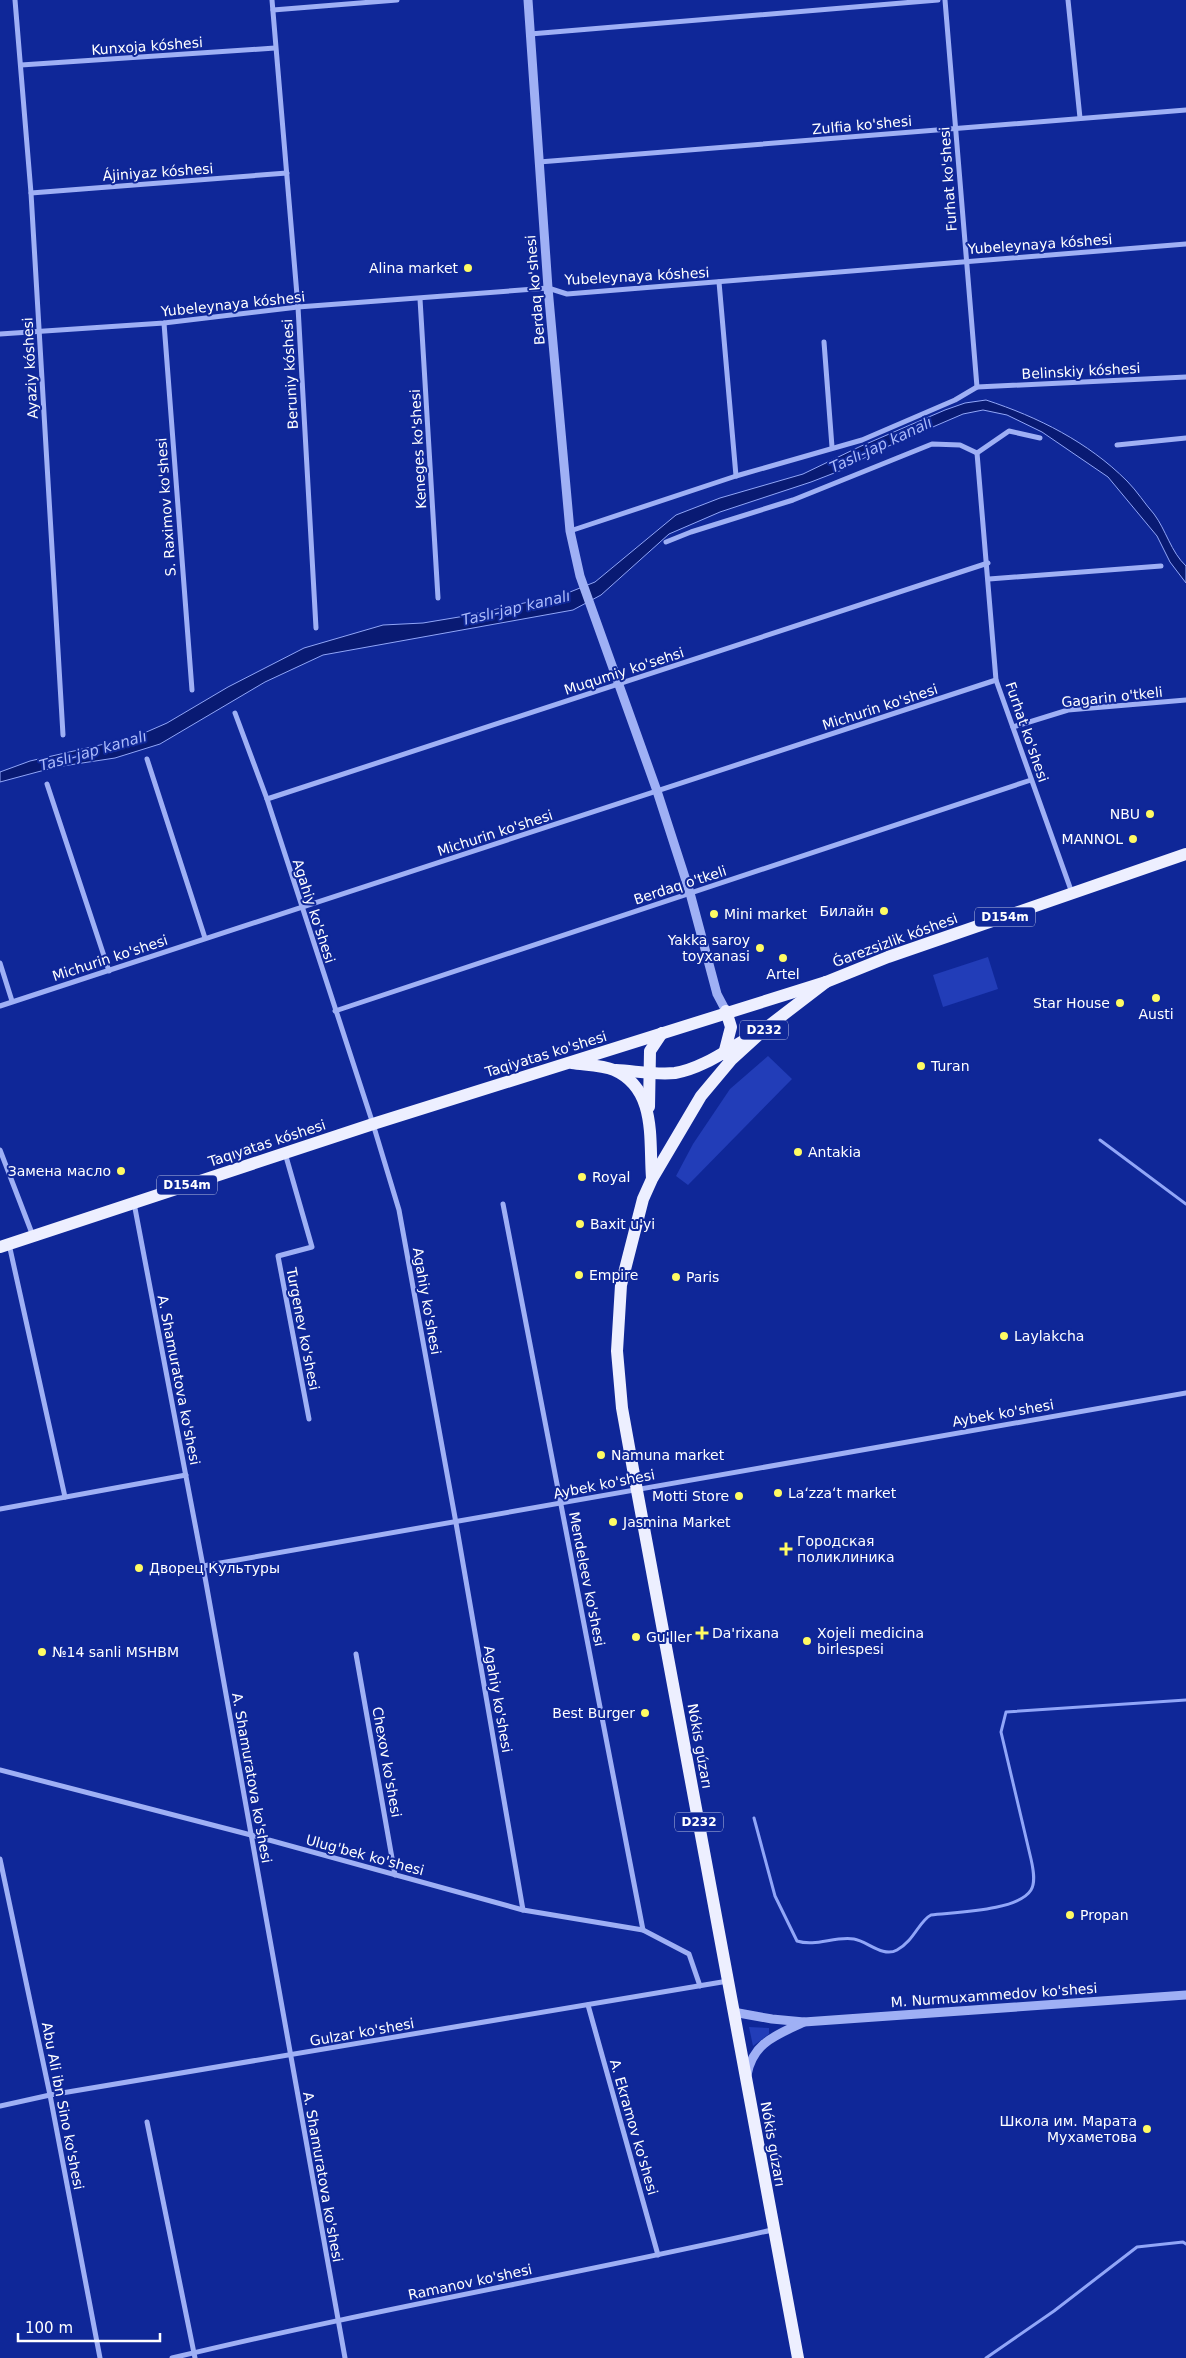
<svg xmlns="http://www.w3.org/2000/svg" width="1186" height="2358" viewBox="0 0 1186 2358" font-family="'DejaVu Sans',sans-serif">
  <rect width="100%" height="100%" fill="#0f2798"/>
  <g fill="#223db8">
    <path d="M988 957 998 989 943 1007 933 975Z"/>
    <path d="M768 1056 792 1079 688 1185 676 1176 693 1144 730 1089Z"/>
    <path d="M749 2027 769 2028V2034L753 2046Z"/>
  </g>
  <path fill="#091a73" stroke="#91a6f8" d="M986 400C1038 417 1088 442 1127 481 1137 491 1145 504 1154 514 1166 530 1171 552 1186 566V583L1170 562 1157 536 1108 477 1042 432 1007 415 983 410 963 414 877 451 842 470 811 482 720 512 669 534 601 595 573 610 323 655 265 682 160 744 115 758 56 767 0 782V772L30 761 135 737 167 723 228 687 304 648 383 625 423 623 465 616 565 594 595 582 676 515 720 498 803 474 859 447 945 410 965 403Z"/>
  <g fill="none" stroke-linecap="round" stroke-linejoin="round">
    <g stroke="#91a6f8" stroke-width="3">
      <path d="M1100 1140 1186 1204"/>
      <path d="M754 1818 775 1896 797 1941C816 1947 834 1936 854 1939 867 1941 883 1958 897 1950 914 1941 919 1921 931 1915 956 1912 1018 1911 1031 1890 1036 1882 1033 1868 1031 1859L1001 1732 1006 1712 1186 1700"/>
      <path d="M986 2358 1054 2311 1137 2247 1183 2242 1186 2244"/>
    </g>
    <g stroke="#9fb0f5" stroke-width="5">
      <path d="M15 0 31 193 63 735"/>
      <path d="M272 0 298 307 316 628"/>
      <path d="M945 0 977 387"/>
      <path d="M1068 0 1080 118"/>
      <path d="M273 10 397 0"/>
      <path d="M530 34 938 0"/>
      <path d="M21 65 275 48"/>
      <path d="M539 162 1186 110"/>
      <path d="M31 193 287 173"/>
      <path d="M719 282 736 476"/>
      <path d="M420 299 438 598"/>
      <path d="M164 323 192 690"/>
      <path d="M0 334 164 323 298 307 548 288 567 294 1186 244"/>
      <path d="M824 342 832 447"/>
      <path d="M1117 445 1186 438"/>
      <path d="M977 453 996 680 1072 893"/>
      <path d="M977 453 1009 431 1040 438"/>
      <path d="M570 531 736 476 862 440 955 400 977 387 1186 377"/>
      <path d="M666 542 691 532 793 500 932 444 960 445 977 453"/>
      <path d="M989 579 1161 566"/>
      <path d="M235 713 267 799 373 1124 399 1210 456 1523 523 1910"/>
      <path d="M1013 727 1068 710 1186 700"/>
      <path d="M147 759 205 938"/>
      <path d="M47 784 109 971"/>
      <path d="M267 799 988 563"/>
      <path d="M0 963 12 1001"/>
      <path d="M0 1006 996 680"/>
      <path d="M335 1011 1031 780"/>
      <path d="M0 1150 33 1236"/>
      <path d="M285 1153 312 1247 278 1256 309 1419"/>
      <path d="M134 1203 203 1566 345 2358"/>
      <path d="M503 1204 643 1930"/>
      <path d="M9 1244 65 1497"/>
      <path d="M0 1509 186 1475"/>
      <path d="M203 1566 1186 1393"/>
      <path d="M356 1654 395 1875"/>
      <path d="M0 1770 251 1835 523 1910 643 1930 689 1954 700 1986"/>
      <path d="M0 1859 50 2095 100 2358"/>
      <path d="M588 2005 658 2255"/>
      <path d="M0 2106 50 2095 728 1981"/>
      <path d="M147 2122 195 2358"/>
      <path d="M172 2358C371 2310 573 2275 772 2230"/>
    </g>
    <g stroke="#9fb0f5" stroke-width="9">
      <path d="M528 0 548 288 570 531 580 576 657 791 690 893 717 994 726 1011"/>
      <path d="M733 2012 772 2019 804 2022 1186 1995"/>
      <path d="M747 2075C753 2042 777 2035 804 2022"/>
    </g>
    <g stroke="#edefff" stroke-width="12">
      <path d="M724 1054 731 1027 726 1011"/>
      <path d="M572 1063C585 1065 602 1065 614 1070 657 1089 649 1139 652 1178"/>
      <path d="M616 1070C635 1071 656 1075 675 1073 700 1069 724 1052 745 1040"/>
      <path d="M649 1107 650 1051 662 1033"/>
      <path d="M0 1247 373 1124 826 982 888 957 1186 854"/>
      <path d="M798 2358 633 1469 622 1408 617 1351 621 1285 643 1199 652 1179 701 1096 732 1059 766 1028 826 982"/>
    </g>
  </g>
  <g fill="#fffb63" stroke="#0f2798" stroke-width="2">
    <circle cx="468" cy="268" r="5"/>
    <circle cx="1150" cy="814" r="5"/>
    <circle cx="1133" cy="839" r="5"/>
    <circle cx="884" cy="911" r="5"/>
    <circle cx="714" cy="914" r="5"/>
    <circle cx="760" cy="948" r="5"/>
    <circle cx="783" cy="958" r="5"/>
    <circle cx="1156" cy="998" r="5"/>
    <circle cx="1120" cy="1003" r="5"/>
    <circle cx="921" cy="1066" r="5"/>
    <circle cx="798" cy="1152" r="5"/>
    <circle cx="121" cy="1171" r="5"/>
    <circle cx="582" cy="1177" r="5"/>
    <circle cx="580" cy="1224" r="5"/>
    <circle cx="579" cy="1275" r="5"/>
    <circle cx="676" cy="1277" r="5"/>
    <circle cx="1004" cy="1336" r="5"/>
    <circle cx="601" cy="1455" r="5"/>
    <circle cx="778" cy="1493" r="5"/>
    <circle cx="739" cy="1496" r="5"/>
    <circle cx="613" cy="1522" r="5"/>
    <path d="M783.5 1541.5h5v5h5v5h-5v5h-5v-5h-5v-5h5z"/>
    <circle cx="139" cy="1568" r="5"/>
    <path d="M699.5 1625.5h5v5h5v5h-5v5h-5v-5h-5v-5h5z"/>
    <circle cx="636" cy="1637" r="5"/>
    <circle cx="807" cy="1641" r="5"/>
    <circle cx="42" cy="1652" r="5"/>
    <circle cx="645" cy="1713" r="5"/>
    <circle cx="1070" cy="1915" r="5"/>
    <circle cx="1147" cy="2129" r="5"/>
  </g>
  <g text-anchor="middle" dominant-baseline="central" stroke-width="4" stroke-linejoin="round" paint-order="stroke">
    <g fill="#0f2798" stroke="#b7bee0" stroke-width="1">
      <rect x="975" y="907.5" width="60" height="19" rx="4"/>
      <rect x="740" y="1020.5" width="48" height="19" rx="4"/>
      <rect x="157" y="1175.5" width="60" height="19" rx="4"/>
      <rect x="675" y="1812.5" width="48" height="19" rx="4"/>
    </g>
    <g font-size="12" font-weight="bold" fill="#fff">
      <text x="1005" y="917">D154m</text>
      <text x="764" y="1030">D232</text>
      <text x="187" y="1185">D154m</text>
      <text x="699" y="1822">D232</text>
    </g>
    <g font-size="14" fill="#fff" stroke="#0f2798">
      <text transform="translate(147 46) rotate(-4)">Kunxoja kóshesi</text>
      <text transform="translate(862 125) rotate(-5)">Zulfia ko'shesi</text>
      <text transform="translate(158 172) rotate(-4)">Ájiniyaz kóshesi</text>
      <text transform="translate(948 179) rotate(-94)">Furhat ko'shesi</text>
      <text transform="translate(1040 244) rotate(-4)">Yubeleynaya kóshesi</text>
      <text transform="translate(637 276) rotate(-3)">Yubeleynaya kóshesi</text>
      <text transform="translate(535 290) rotate(-95)">Berdaq ko'shesi</text>
      <text transform="translate(233 304) rotate(-6)">Yubeleynaya kóshesi</text>
      <text transform="translate(30 368) rotate(-93)">Ayaziy kóshesi</text>
      <text transform="translate(1081 371) rotate(-3)">Belinskiy kóshesi</text>
      <text transform="translate(290 374) rotate(-93)">Beruniy kóshesi</text>
      <text transform="translate(418 449) rotate(-93)">Keneges ko'shesi</text>
      <text transform="translate(166 507) rotate(-94)">S. Raximov ko'shesi</text>
      <text transform="translate(624 671) rotate(-18)">Muqumiy ko'sehsi</text>
      <text transform="translate(1112 697) rotate(-6)">Gagarin o'tkeli</text>
      <text transform="translate(880 707) rotate(-18)">Michurin ko'shesi</text>
      <text transform="translate(1027 732) rotate(71)">Furhat ko'shesi</text>
      <text transform="translate(495 833) rotate(-18)">Michurin ko'shesi</text>
      <text transform="translate(680 885) rotate(-18)">Berdaq o'tkeli</text>
      <text transform="translate(314 911) rotate(72)">Agahiy ko'shesi</text>
      <text transform="translate(895 940) rotate(-20)">Ǵarezsizlik kóshesi</text>
      <text transform="translate(110 958) rotate(-18)">Michurin ko'shesi</text>
      <text transform="translate(546 1054) rotate(-17)">Taqiyatas ko'shesi</text>
      <text transform="translate(267 1143) rotate(-18)">Taqıyatas kóshesi</text>
      <text transform="translate(427 1301) rotate(80)">Agahiy ko'shesi</text>
      <text transform="translate(303 1329) rotate(79)">Turgenev ko'shesi</text>
      <text transform="translate(179 1380) rotate(79)">A. Shamuratova ko'shesi</text>
      <text transform="translate(1003 1413) rotate(-10)">Aybek ko'shesi</text>
      <text transform="translate(604 1484) rotate(-11)">Aybek ko'shesi</text>
      <text transform="translate(587 1579) rotate(79)">Mendeleev ko'shesi</text>
      <text transform="translate(498 1699) rotate(80)">Agahiy ko'shesi</text>
      <text transform="translate(700 1746) rotate(80)">Nókis gúzarı</text>
      <text transform="translate(387 1762) rotate(80)">Chexov ko'shesi</text>
      <text transform="translate(252 1778) rotate(80)">A. Shamuratova ko'shesi</text>
      <text transform="translate(365 1855) rotate(15)">Ulug'bek ko'shesi</text>
      <text transform="translate(994 1995) rotate(-4)">M. Nurmuxammedov ko'shesi</text>
      <text transform="translate(362 2032) rotate(-10)">Gulzar ko'shesi</text>
      <text transform="translate(63 2106) rotate(79)">Abu Ali ibn Sino ko'shesi</text>
      <text transform="translate(634 2127) rotate(74)">A. Ekramov ko'shesi</text>
      <text transform="translate(773 2144) rotate(80)">Nókis gúzarı</text>
      <text transform="translate(323 2177) rotate(80)">A. Shamuratova ko'shesi</text>
      <text transform="translate(470 2282) rotate(-12)">Ramanov ko'shesi</text>
    </g>
    <g font-size="14" fill="#fff" stroke="#0f2798" text-anchor="start">
      <text x="458" y="268" text-anchor="end">Alina market</text>
      <text x="1140" y="814" text-anchor="end">NBU</text>
      <text x="1123" y="839" text-anchor="end">MANNOL</text>
      <text x="874" y="911" text-anchor="end">Билайн</text>
      <text x="724" y="914">Mini market</text>
      <text x="750" y="940" text-anchor="end">Yakka saroy<tspan x="750" dy="16">toyxanasi</tspan></text>
      <text x="783" y="974" text-anchor="middle">Artel</text>
      <text x="1110" y="1003" text-anchor="end">Star House</text>
      <text x="1156" y="1014" text-anchor="middle">Austi</text>
      <text x="931" y="1066">Turan</text>
      <text x="808" y="1152">Antakia</text>
      <text x="111" y="1171" text-anchor="end">Замена масло</text>
      <text x="592" y="1177">Royal</text>
      <text x="590" y="1224">Baxit u'yi</text>
      <text x="589" y="1275">Empire</text>
      <text x="686" y="1277">Paris</text>
      <text x="1014" y="1336">Laylakcha</text>
      <text x="611" y="1455">Namuna market</text>
      <text x="788" y="1493">Laʻzzaʻt market</text>
      <text x="729" y="1496" text-anchor="end">Motti Store</text>
      <text x="623" y="1522">Jasmina Market</text>
      <text x="797" y="1541">Городская<tspan x="797" dy="16">поликлиника</tspan></text>
      <text x="149" y="1568">Дворец Культуры</text>
      <text x="712" y="1633">Da'rixana</text>
      <text x="817" y="1633">Xojeli medicina<tspan x="817" dy="16">birlespesi</tspan></text>
      <text x="646" y="1637">Gu'ller</text>
      <text x="52" y="1652">№14 sanli MSHBM</text>
      <text x="635" y="1713" text-anchor="end">Best Burger</text>
      <text x="1080" y="1915">Propan</text>
      <text x="1137" y="2121" text-anchor="end">Школа им. Марата<tspan x="1137" dy="16">Мухаметова</tspan></text>
    </g>
    <g font-size="15" font-style="italic" fill="#acbbfb" stroke="#0f2798">
      <text transform="translate(881 445) rotate(-25)">Taslı-jap kanalı</text>
      <text transform="translate(516 608) rotate(-13)">Taslı-jap kanalı</text>
      <text transform="translate(93 751) rotate(-16)">Taslı-jap kanalı</text>
    </g>
  </g>
  <path d="M18 2333v8h142v-8" fill="none" stroke="#ffffff" stroke-width="2.5"/>
  <text x="25" y="2333" font-size="15" fill="#ffffff" stroke="#0f2798" stroke-width="4" paint-order="stroke">100 m</text>
</svg>
